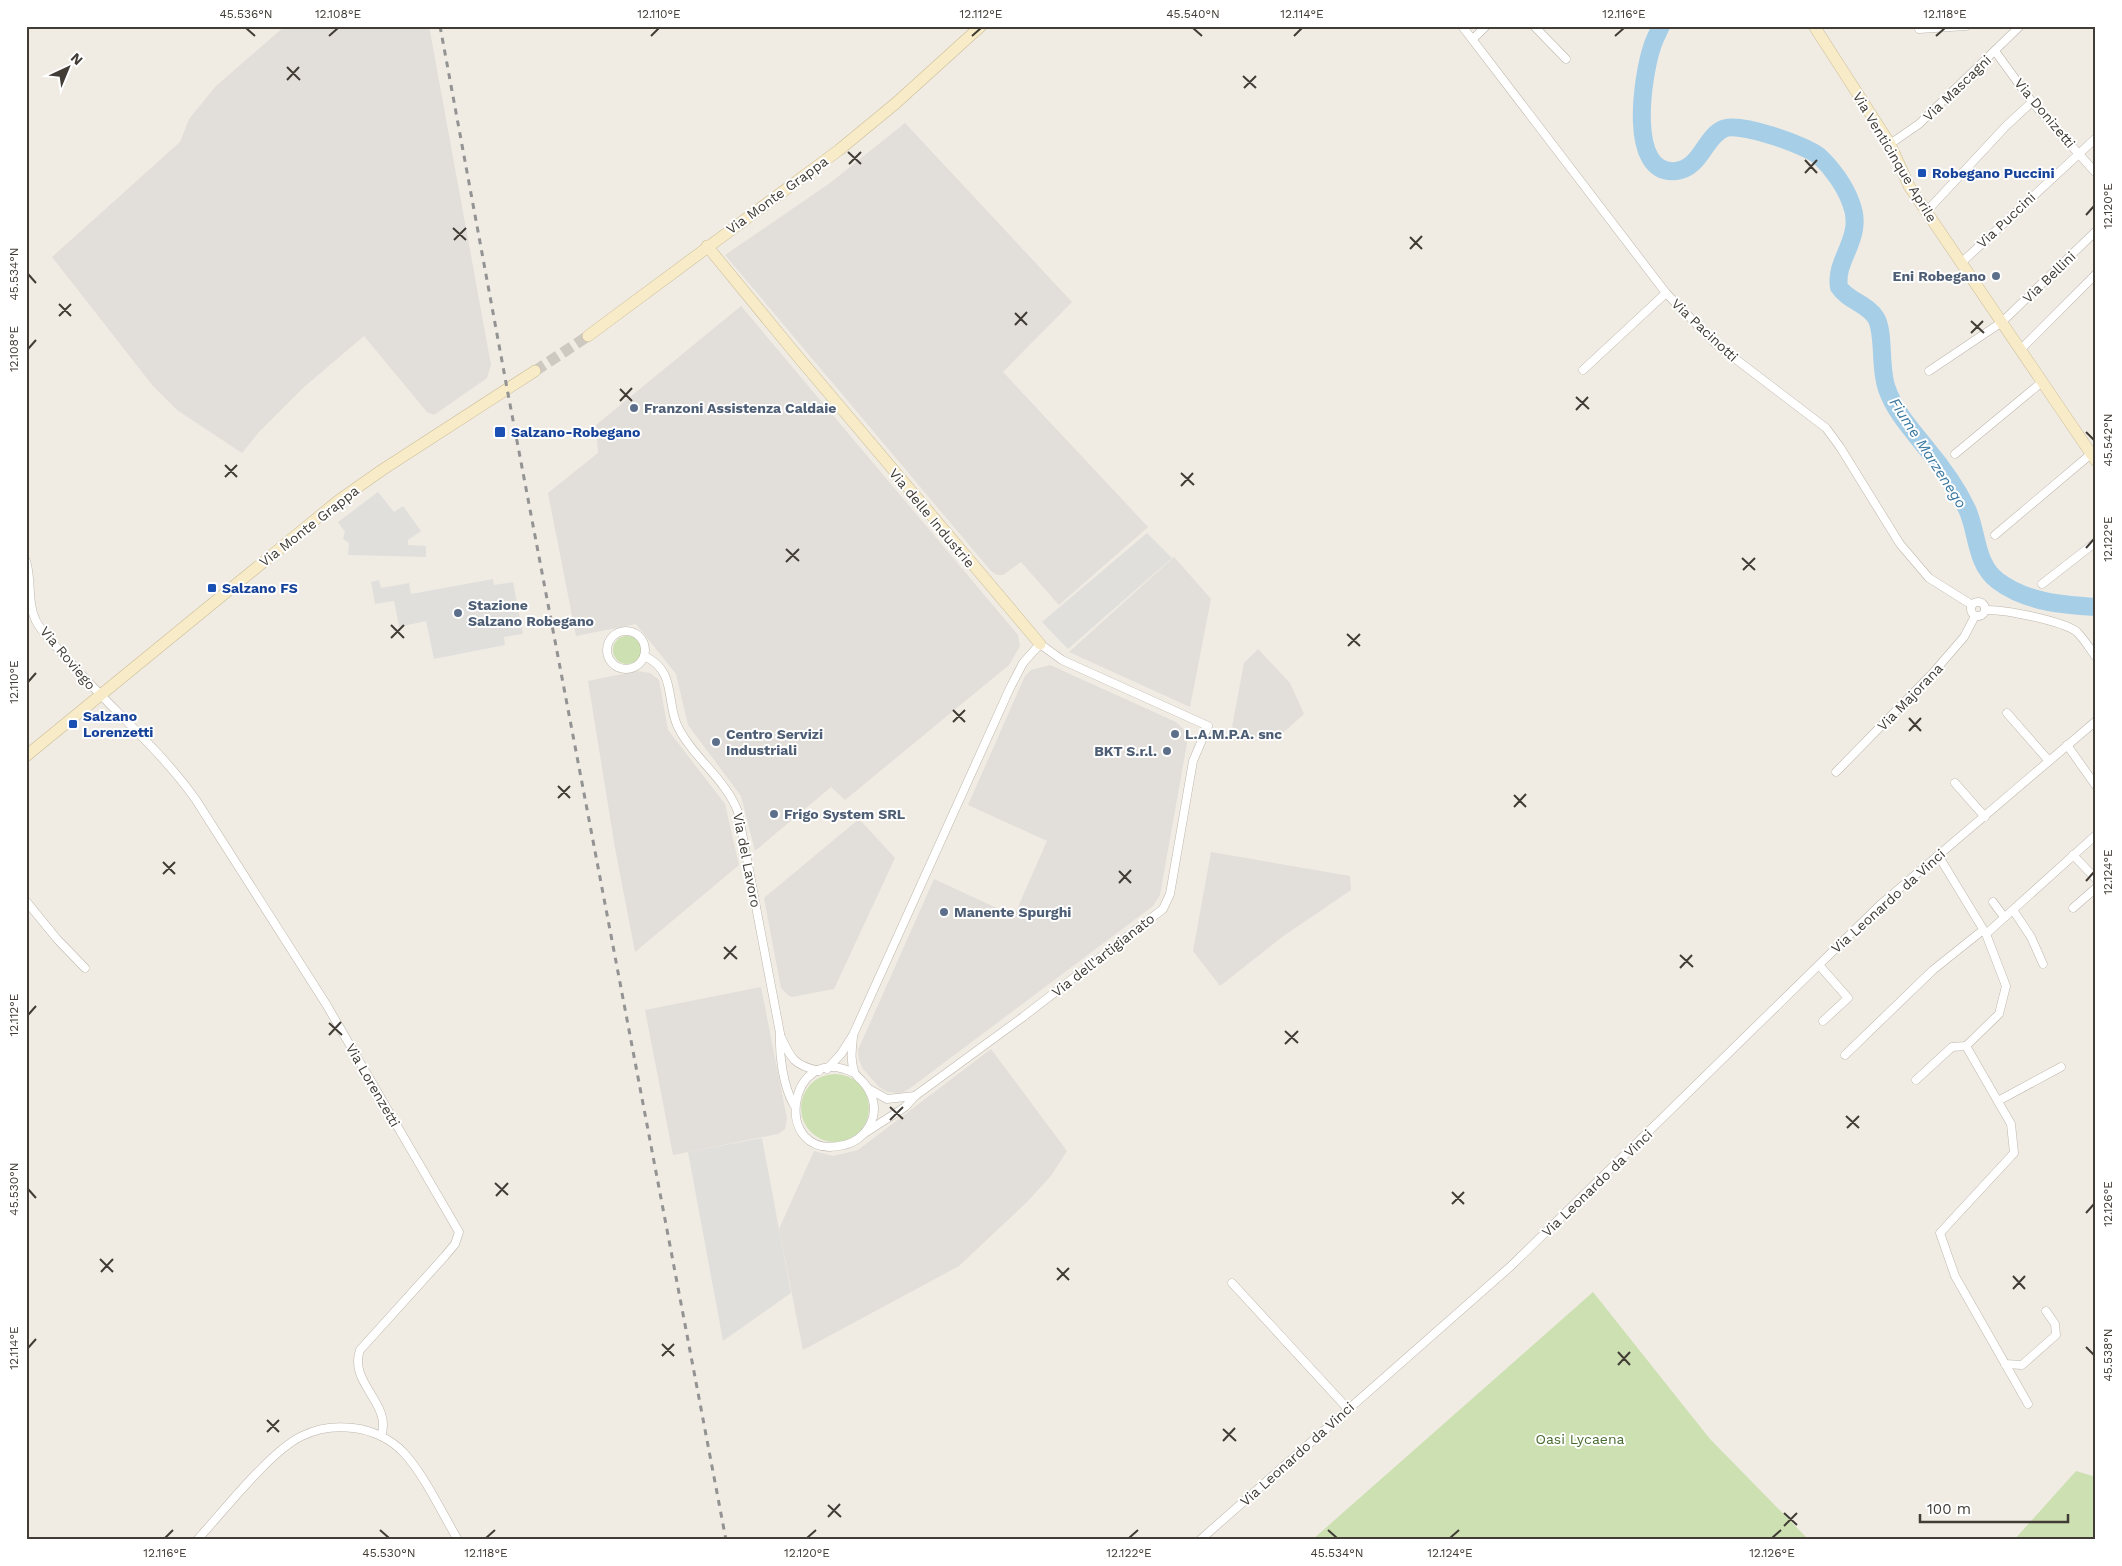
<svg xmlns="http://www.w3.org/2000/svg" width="2122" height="1566" viewBox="0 0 2122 1566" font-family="'Work Sans',sans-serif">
  <rect width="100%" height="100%" fill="#f0ece4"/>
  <g fill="#e2ded9">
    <path d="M285 26H429L491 365 487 378 434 415 427 412 364 336 303 388 259 432 242 453 177 410 153 386 52 257 180 142 189 119 216 86Z"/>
    <path d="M905 123 1072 302 1003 372 1148 527 1059 605 1021 562 1003 575H997L991 571 725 255 830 183Z"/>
    <path d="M741 306 1018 635 1020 646 1009 665 845 800 831 787 755 851 741 796 688 725 676 674 636 624 576 636 548 493 598 453 596 425Z"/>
    <path d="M1174 557 1211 599 1190 707 1069 652Z"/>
    <path d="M1258 649 1290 683 1304 714 1276 739 1263 740 1232 727 1244 663Z"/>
    <path d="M1050 665 1176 722 1185 731 1187 743 1160 895 1153 906 909 1089 901 1093 887 1092 879 1087 863 1069 859 1060 858 1050 934 879 1014 916 1047 841 968 805 1025 676 1031 670Z"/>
    <path d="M637 671 650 673 659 680 668 730 725 804 739 865 635 952 615 848 588 681Z"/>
    <path d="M859 819 895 858 834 989 792 997 788 995 781 988 764 898Z"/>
    <path d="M1211 852 1350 876 1351 890 1282 937 1220 986 1193 951Z"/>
    <path d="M761 987 787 1119 785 1129 778 1134 673 1155 645 1010Z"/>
    <path d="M991 1049 1067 1151 1050 1177 1027 1202 959 1266 803 1350 779 1229 814 1151 833 1156 858 1150Z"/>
  </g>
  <g fill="#cce0b1">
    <circle cx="627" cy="650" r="14"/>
    <circle cx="835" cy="1108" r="34"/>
    <path d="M1593 1292 1710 1439 1809 1540H1312Z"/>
    <path d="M2076 1471 2096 1477V1540H2014Z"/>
  </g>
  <g fill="#e1dfdc">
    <path d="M378 492 394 512 403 506 421 531 408 540V545L426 546V557L348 555 349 543 343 539 345 532 338 522Z"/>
    <path d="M1147 533 1172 558 1068 649 1042 622Z"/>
    <path d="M493 579 494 585 513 582 523 634 504 637 505 645 434 659 426 621 399 627 394 601 375 604 371 582 379 580 381 588 409 583 411 594Z"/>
    <path d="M762 1138 791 1293 723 1341 688 1152Z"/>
  </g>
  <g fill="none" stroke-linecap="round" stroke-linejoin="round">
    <path stroke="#a7cee7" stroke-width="18" d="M1661 26C1658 33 1654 40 1652 47 1643 74 1626 176 1676 171 1701 168 1704 138 1723 129 1738 121 1805 145 1819 156 1832 168 1845 186 1851 203 1865 238 1834 259 1839 287 1848 301 1868 304 1876 318 1885 333 1879 368 1887 389 1895 412 1912 430 1927 449 1942 467 1957 488 1967 509 1978 533 1975 564 1998 581 2026 602 2062 605 2096 607"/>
    <path stroke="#cdc9c1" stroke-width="11" stroke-dasharray="11 5.5" stroke-linecap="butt" d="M535 371 588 336"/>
    <g stroke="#bdb6ab" stroke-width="9">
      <g id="street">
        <path d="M1462 26 1666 293 1716 344 1826 428 1840 447 1900 544 1929 578 1972 605"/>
        <path d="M1534 26 1566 59"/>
        <path d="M1919 29 1966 26"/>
        <path d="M1473 39 1486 26"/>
        <path d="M1995 51 2032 102 2096 173"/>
        <path d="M1890 144 1919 124 2020 26"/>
        <path d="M1926 212 2006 126 2032 102"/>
        <path d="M1961 263 2096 138"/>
        <path d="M2020 350 2096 274"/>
        <path d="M1583 370 1666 293"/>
        <path d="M1929 371 2002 322 2096 231"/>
        <path d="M1955 454 2042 382"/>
        <path d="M1995 535 2091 454"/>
        <path d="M26 561C32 580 27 603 36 621 44 636 59 649 70 662 111 709 160 749 196 800L326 1004 459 1232 455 1244 445 1256 360 1350C348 1383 393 1404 381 1436"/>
        <path d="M2042 584 2096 542"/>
        <circle cx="1978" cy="609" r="7"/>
        <path d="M1985 610C2003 609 2063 621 2077 632 2084 639 2090 649 2096 657"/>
        <circle cx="626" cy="650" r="19"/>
        <path d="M644 656C676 670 666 699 677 725 692 757 726 779 738 812L780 1033C779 1055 783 1086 794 1105"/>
        <path d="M2007 713 2049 761"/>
        <path d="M2067 745 2096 786"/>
        <path d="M1836 772 1932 674 1964 637 1975 616"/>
        <path d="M1955 783 1985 817"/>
        <path d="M1938 855 1986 934 2006 986 1999 1014 1966 1046 2011 1124 2014 1153 1940 1233 1955 1276 2028 1404"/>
        <path d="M2073 855 2096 879"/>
        <path d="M26 901 57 939 85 968"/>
        <path d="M1993 902 2004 917"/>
        <path d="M2073 908 2096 888"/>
        <path d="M2013 910 2031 937 2043 964"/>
        <path d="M1986 934 2096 835"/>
        <path d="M1819 965 1848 998 1823 1021"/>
        <path d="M781 1037C791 1059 794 1065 819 1071"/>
        <path d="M853 1037C852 1049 850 1059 854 1071 855 1076 860 1078 863 1082 872 1092 876 1105 873 1117 869 1131 858 1142 844 1145 770 1163 787 1039 854 1073"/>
        <path d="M1845 1055 1933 970 1983 930"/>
        <path d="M827 1069 841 1054 853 1035 1010 688 1023 663 1040 644 1062 660 1208 726 1193 761 1170 894 1163 909 1023 1017 915 1096 905 1107 865 1133"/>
        <path d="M1916 1080 1952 1047 1966 1046"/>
        <path d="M869 1089 887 1099 915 1096"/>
        <path d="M1998 1101 2061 1067"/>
        <path d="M1232 1283 1348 1409"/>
        <path d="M2005 1364 2022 1365 2056 1335 2055 1324 2046 1311"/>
        <path d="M197 1540C223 1512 270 1451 302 1436 318 1428 336 1426 353 1428 372 1430 391 1439 404 1453 425 1476 442 1513 458 1540"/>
        <path d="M1200 1540 1511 1266 1880 905 2096 721"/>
      </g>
    </g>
    <g stroke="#cbbd99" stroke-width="12">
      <g id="secondary">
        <path d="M1814 26 1890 144 1909 186 2096 461"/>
        <path d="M707 246 794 352 1040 644"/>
        <path d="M588 336 839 150 896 103 981 26"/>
        <path d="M26 756 338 501 382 470 535 371"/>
      </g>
    </g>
    <use href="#street" stroke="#fff" stroke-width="8"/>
    <use href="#secondary" stroke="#f8ebc7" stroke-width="11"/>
    <path stroke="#939393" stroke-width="3" stroke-dasharray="6 6" stroke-linecap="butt" d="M440 26 509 399 726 1540"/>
  </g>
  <path fill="none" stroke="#413c35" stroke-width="2" d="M246 28 255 36M1193 28 1202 36M329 36 338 28M651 36 659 28M972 36 981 28M1294 36 1302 28M1615 36 1624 28M1936 36 1945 28M287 67 300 80M1243 76 1256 88M287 80 299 67M1244 88 1256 76M848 152 861 164M1805 160 1817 173M849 164 861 152M1805 173 1817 160M2086 215 2094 206M453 228 466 240M1410 237 1422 249M454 240 466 228M1410 249 1422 236M28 274 36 283M59 304 71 316M1015 313 1027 325M59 316 71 304M1971 321 1984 333M1015 325 1027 312M1971 333 1983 321M28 349 36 340M620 389 632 401M1576 397 1589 409M620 401 632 388M1576 410 1588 397M2086 432 2094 440M225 465 237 477M1181 473 1194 485M225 477 237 465M1181 486 1193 473M2086 548 2094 539M786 549 799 561M1742 558 1755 570M786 562 799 549M1743 570 1755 558M391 625 404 638M1347 634 1360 646M391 638 404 625M1348 646 1360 634M28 682 36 673M953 710 965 722M1909 718 1921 731M953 722 965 710M1909 731 1921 718M558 786 570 798M1514 795 1526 807M558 798 570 786M1514 807 1526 794M163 862 175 874M1119 871 1131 883M163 874 175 862M2086 881 2094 872M1119 883 1131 870M724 947 737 959M1680 955 1693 967M724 959 736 946M1680 968 1692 955M28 1015 36 1006M329 1023 342 1035M1285 1031 1298 1043M329 1035 341 1022M1285 1044 1298 1031M890 1107 903 1119M1846 1116 1859 1128M890 1120 903 1107M1847 1128 1859 1116M495 1183 508 1195M28 1189 36 1198M1452 1192 1464 1204M496 1196 508 1183M1452 1204 1464 1192M2086 1213 2094 1204M100 1259 113 1272M1057 1268 1069 1280M101 1272 113 1259M2013 1276 2025 1289M1057 1280 1069 1268M2013 1289 2025 1276M662 1344 674 1356M2086 1347 2094 1355M28 1348 36 1339M1618 1352 1630 1365M662 1356 674 1344M1618 1365 1630 1352M267 1420 279 1432M1223 1429 1236 1441M267 1432 279 1420M1223 1441 1235 1428M828 1505 841 1517M1784 1513 1797 1525M828 1517 840 1504M1784 1526 1797 1513M380 1530 389 1538M1328 1530 1337 1538M165 1538 173 1530M486 1538 495 1530M807 1538 816 1530M1129 1538 1138 1530M1450 1538 1459 1530M1772 1538 1781 1530"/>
  <g fill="#1a4fb4" stroke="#fff" stroke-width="2">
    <rect x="1917" y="168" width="10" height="10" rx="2.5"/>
    <rect x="494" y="426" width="12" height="12" rx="2.5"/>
    <rect x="207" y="583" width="10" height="10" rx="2.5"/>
    <rect x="68" y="719" width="10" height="10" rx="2.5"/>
  </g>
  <g fill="#5c6f8a" stroke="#fff" stroke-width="2">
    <circle cx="1996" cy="276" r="5"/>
    <circle cx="634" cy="408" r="5"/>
    <circle cx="458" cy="613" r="5"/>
    <circle cx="1175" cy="734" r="5"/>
    <circle cx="716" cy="742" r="5"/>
    <circle cx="1167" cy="751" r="5"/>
    <circle cx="774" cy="814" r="5"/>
    <circle cx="944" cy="912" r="5"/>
  </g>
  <g text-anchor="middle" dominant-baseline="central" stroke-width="4" stroke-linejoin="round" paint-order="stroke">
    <g font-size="14" fill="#413c35" stroke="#fff">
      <text transform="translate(1957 88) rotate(-44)">Via Mascagni</text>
      <text transform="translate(2045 113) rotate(50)">Via Donizetti</text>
      <text transform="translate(1895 157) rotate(59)">Via Venticinque Aprile</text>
      <text transform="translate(777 195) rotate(-36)">Via Monte Grappa</text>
      <text transform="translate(2006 220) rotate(-43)">Via Puccini</text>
      <text transform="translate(2049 277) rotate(-44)">Via Bellini</text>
      <text transform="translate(1705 330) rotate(43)">Via Pacinotti</text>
      <text transform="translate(932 518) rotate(50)">Via delle Industrie</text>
      <text transform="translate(309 526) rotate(-38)">Via Monte Grappa</text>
      <text transform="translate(68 658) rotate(50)">Via Roviego</text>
      <text transform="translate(1910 697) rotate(-46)">Via Majorana</text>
      <text transform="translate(747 860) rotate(79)">Via del Lavoro</text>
      <text transform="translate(1888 901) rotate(-42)">Via Leonardo da Vinci</text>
      <text transform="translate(1103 955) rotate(-38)">Via dell'artigianato</text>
      <text transform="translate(373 1085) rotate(60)">Via Lorenzetti</text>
      <text transform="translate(1597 1183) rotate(-44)">Via Leonardo da Vinci</text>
      <text transform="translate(1297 1454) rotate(-42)">Via Leonardo da Vinci</text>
    </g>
    <g font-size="14" font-weight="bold" fill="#164399" stroke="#fff" text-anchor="start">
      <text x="1932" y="173">Robegano Puccini</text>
      <text x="511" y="432">Salzano-Robegano</text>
      <text x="222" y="588">Salzano FS</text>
      <text x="83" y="716">Salzano<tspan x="83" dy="16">Lorenzetti</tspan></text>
    </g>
    <g font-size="14" font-weight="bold" fill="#4e5e75" stroke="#fff" text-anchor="start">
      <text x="1986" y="276" text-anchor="end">Eni Robegano</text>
      <text x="644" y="408">Franzoni Assistenza Caldaie</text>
      <text x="468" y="605">Stazione<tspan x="468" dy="16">Salzano Robegano</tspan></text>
      <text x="726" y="734">Centro Servizi<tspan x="726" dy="16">Industriali</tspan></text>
      <text x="1185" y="734">L.A.M.P.A. snc</text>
      <text x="1157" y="751" text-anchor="end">BKT S.r.l.</text>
      <text x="784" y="814">Frigo System SRL</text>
      <text x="954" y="912">Manente Spurghi</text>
    </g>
    <g font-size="14" fill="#486c30" stroke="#fff">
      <text x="1580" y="1439">Oasi Lycaena</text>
    </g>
    <g font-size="15" font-style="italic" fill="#3b78a0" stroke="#fff">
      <text transform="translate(1928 453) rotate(57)">Fiume Marzenego</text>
    </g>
  </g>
  <rect width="2122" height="1566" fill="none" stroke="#ffffff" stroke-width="55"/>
  <g transform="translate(68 68) rotate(44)" stroke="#ffffff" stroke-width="4" paint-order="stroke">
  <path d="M0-4L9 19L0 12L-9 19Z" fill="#413c35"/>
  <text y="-8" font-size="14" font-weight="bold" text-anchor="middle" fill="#413c35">N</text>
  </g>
  <path d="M1920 1514v8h148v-8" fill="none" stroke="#413c35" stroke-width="2.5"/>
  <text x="1927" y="1514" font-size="15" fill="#413c35" stroke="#ffffff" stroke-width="4" paint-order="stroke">100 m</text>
  <rect x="28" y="28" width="2066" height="1510" fill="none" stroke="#413c35" stroke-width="2"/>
  <g font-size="12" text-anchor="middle" fill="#413c35">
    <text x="246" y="18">45.536°N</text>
    <text x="338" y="18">12.108°E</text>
    <text x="659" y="18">12.110°E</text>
    <text x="981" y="18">12.112°E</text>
    <text x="1193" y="18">45.540°N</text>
    <text x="1302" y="18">12.114°E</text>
    <text x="1624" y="18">12.116°E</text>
    <text x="1945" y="18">12.118°E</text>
    <text transform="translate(2108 206) rotate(-90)" y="4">12.120°E</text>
    <text transform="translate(14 274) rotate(-90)" y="4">45.534°N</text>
    <text transform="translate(14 349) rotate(-90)" y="4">12.108°E</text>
    <text transform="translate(2108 440) rotate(-90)" y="4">45.542°N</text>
    <text transform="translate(2108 539) rotate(-90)" y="4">12.122°E</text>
    <text transform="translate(14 682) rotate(-90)" y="4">12.110°E</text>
    <text transform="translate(2108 872) rotate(-90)" y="4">12.124°E</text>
    <text transform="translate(14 1015) rotate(-90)" y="4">12.112°E</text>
    <text transform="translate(14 1189) rotate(-90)" y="4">45.530°N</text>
    <text transform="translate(2108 1204) rotate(-90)" y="4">12.126°E</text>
    <text transform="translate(14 1348) rotate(-90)" y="4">12.114°E</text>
    <text transform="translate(2108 1355) rotate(-90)" y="4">45.538°N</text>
    <text x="165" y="1557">12.116°E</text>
    <text x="389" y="1557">45.530°N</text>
    <text x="486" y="1557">12.118°E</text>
    <text x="807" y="1557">12.120°E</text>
    <text x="1129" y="1557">12.122°E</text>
    <text x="1337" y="1557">45.534°N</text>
    <text x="1450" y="1557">12.124°E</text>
    <text x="1772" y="1557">12.126°E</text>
  </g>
</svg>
